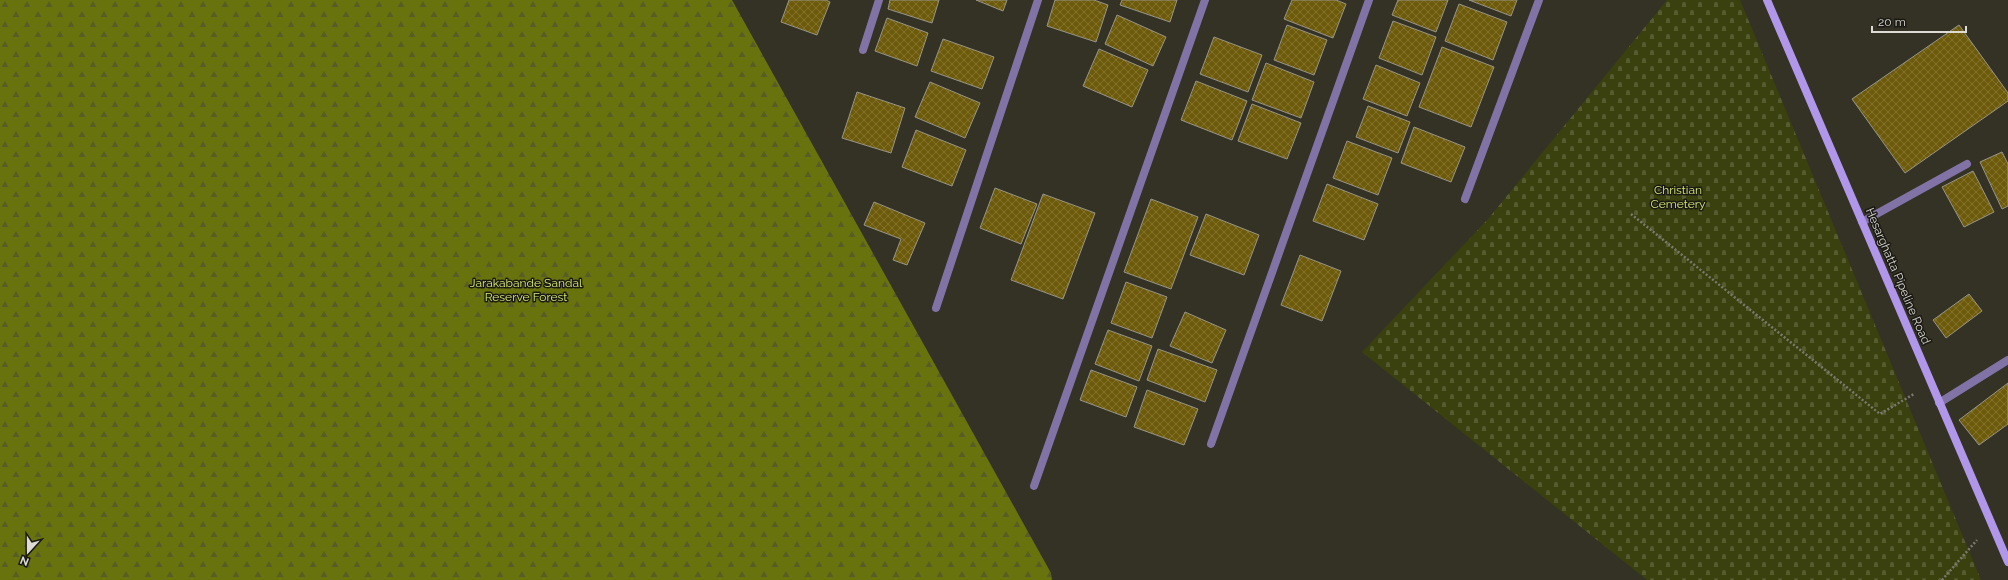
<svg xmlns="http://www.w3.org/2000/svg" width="2008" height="580" viewBox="0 0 2008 580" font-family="Raleway,sans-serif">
  <defs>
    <pattern id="forest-firs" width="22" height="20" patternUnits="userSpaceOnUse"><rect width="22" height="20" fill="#68730d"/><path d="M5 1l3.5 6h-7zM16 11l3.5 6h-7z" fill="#575d24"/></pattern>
    <pattern id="cemetery-stones" width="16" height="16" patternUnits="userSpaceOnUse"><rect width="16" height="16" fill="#3a410e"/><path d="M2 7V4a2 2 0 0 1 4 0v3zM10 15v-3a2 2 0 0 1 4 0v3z" fill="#565c30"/></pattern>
    <pattern id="building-cross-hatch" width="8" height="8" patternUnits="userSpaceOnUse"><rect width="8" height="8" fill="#6d5b0b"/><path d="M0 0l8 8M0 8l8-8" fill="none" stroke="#81722e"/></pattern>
  </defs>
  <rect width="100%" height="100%" fill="#343125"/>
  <path fill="url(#forest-firs)" d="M0 0H732L1051 573 1052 580H0Z"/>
  <path fill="url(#cemetery-stones)" d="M1667 0H1740L1981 580H1647L1362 352 1488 219Z"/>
  <g fill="url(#building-cross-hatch)" stroke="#999688">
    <path d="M789 0H826L830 2 817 35 781 22Z"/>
    <path d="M890 0H939L932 23 888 9Z"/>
    <path d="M976 0H1007L1003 11Z"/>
    <path d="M1055 0H1094L1108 5 1096 42 1047 26Z"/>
    <path d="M1122 0H1177L1170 22 1120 5Z"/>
    <path d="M1292 0H1336L1346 4 1333 38 1284 19Z"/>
    <path d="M1398 0H1448L1436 32 1392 15Z"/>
    <path d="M1469 0H1517L1511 16Z"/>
    <path d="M1459 4 1507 22 1493 60 1445 41Z"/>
    <path d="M1117 15 1166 37 1153 66 1105 44Z"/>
    <path d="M887 18 928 33 917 66 875 51Z"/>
    <path d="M1393 21 1436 37 1422 75 1379 58Z"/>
    <path d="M1287 25 1327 40 1314 75 1274 60Z"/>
    <path d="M1959 25 2008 93V101L1905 173 1852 99Z"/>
    <path d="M1214 37 1262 55 1248 92 1200 74Z"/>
    <path d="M943 39 994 57 982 89 931 71Z"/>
    <path d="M1442 47 1494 67 1471 127 1419 107Z"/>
    <path d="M1099 49 1148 70 1132 107 1083 86Z"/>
    <path d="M1266 63 1314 82 1301 118 1252 100Z"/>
    <path d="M1376 65 1420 83 1407 116 1363 99Z"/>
    <path d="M1196 81 1247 101 1232 140 1181 120Z"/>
    <path d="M930 82 980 103 965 138 915 117Z"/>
    <path d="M857 92 905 108 891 153 842 138Z"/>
    <path d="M1252 104 1301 123 1287 159 1238 141Z"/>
    <path d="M1368 106 1410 122 1398 153 1356 137Z"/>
    <path d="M1414 127 1465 147 1451 182 1401 163Z"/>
    <path d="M916 130 966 150 952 186 902 167Z"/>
    <path d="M1347 141 1392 158 1378 195 1333 178Z"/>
    <path d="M2002 152 2008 164V206L2002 209 1980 162Z"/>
    <path d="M1973 171 1994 212 1964 227 1942 187Z"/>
    <path d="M1327 184 1378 204 1364 240 1313 221Z"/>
    <path d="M995 188 1037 204 1021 244 980 228Z"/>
    <path d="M1043 194 1095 213 1063 299 1011 280Z"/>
    <path d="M1151 199 1198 217 1171 289 1124 272Z"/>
    <path d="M874 202 925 223 907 265 893 260 901 239 864 225Z"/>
    <path d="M1206 214 1259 235 1244 275 1190 255Z"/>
    <path d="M1300 255 1341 271 1322 321 1281 305Z"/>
    <path d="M1126 282 1167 297 1152 338 1111 323Z"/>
    <path d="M1969 294 1982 311 1946 338 1933 320Z"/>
    <path d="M1185 312 1226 330 1212 363 1170 346Z"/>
    <path d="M1108 330 1152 346 1139 381 1095 364Z"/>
    <path d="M1158 349 1217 370 1205 402 1147 380Z"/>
    <path d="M1091 370 1137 387 1126 417 1080 400Z"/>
    <path d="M2008 383V424L1979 445 1959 420Z"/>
    <path d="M1147 390 1198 409 1184 445 1134 427Z"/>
  </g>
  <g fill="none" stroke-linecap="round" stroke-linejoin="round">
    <g stroke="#7c7a70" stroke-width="2.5" stroke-dasharray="2 2" stroke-linecap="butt">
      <path d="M1631 214 1880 414 1914 394"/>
      <path d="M1942 580 1977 540"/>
    </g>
    <g stroke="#8273a7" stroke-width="8">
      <path d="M863 50 879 0"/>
      <path d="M1465 199 1539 0"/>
      <path d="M1862 222 1967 164"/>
      <path d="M936 308 1038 0"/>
      <path d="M1939 403 2008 360"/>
      <path d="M1211 444 1369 0"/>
      <path d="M1034 486 1205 0"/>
    </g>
    <path stroke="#b197ea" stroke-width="8" d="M1767 0 2008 562"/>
  </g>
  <g text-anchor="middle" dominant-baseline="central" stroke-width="3" stroke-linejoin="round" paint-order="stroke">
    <g font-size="12" fill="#d9ec73" stroke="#1a1913">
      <text x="1678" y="190">Christian<tspan x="1678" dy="14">Cemetery</tspan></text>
      <text x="526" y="283">Jarakabande Sandal<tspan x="526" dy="14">Reserve Forest</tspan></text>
    </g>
    <g font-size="12" fill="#dddbd4" stroke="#1a1913">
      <text transform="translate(1898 276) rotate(67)">Hesarghatta Pipeline Road</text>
    </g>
  </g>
  <g transform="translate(28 552) rotate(201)" stroke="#1a1913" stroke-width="3" paint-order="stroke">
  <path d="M0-3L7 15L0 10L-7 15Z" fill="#dddbd4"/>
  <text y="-6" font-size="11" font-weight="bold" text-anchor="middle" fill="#dddbd4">N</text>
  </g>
  <path d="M1872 26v6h94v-6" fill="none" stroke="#dddbd4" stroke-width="2"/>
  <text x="1878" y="26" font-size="12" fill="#dddbd4" stroke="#1a1913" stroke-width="3" paint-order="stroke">20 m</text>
</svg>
